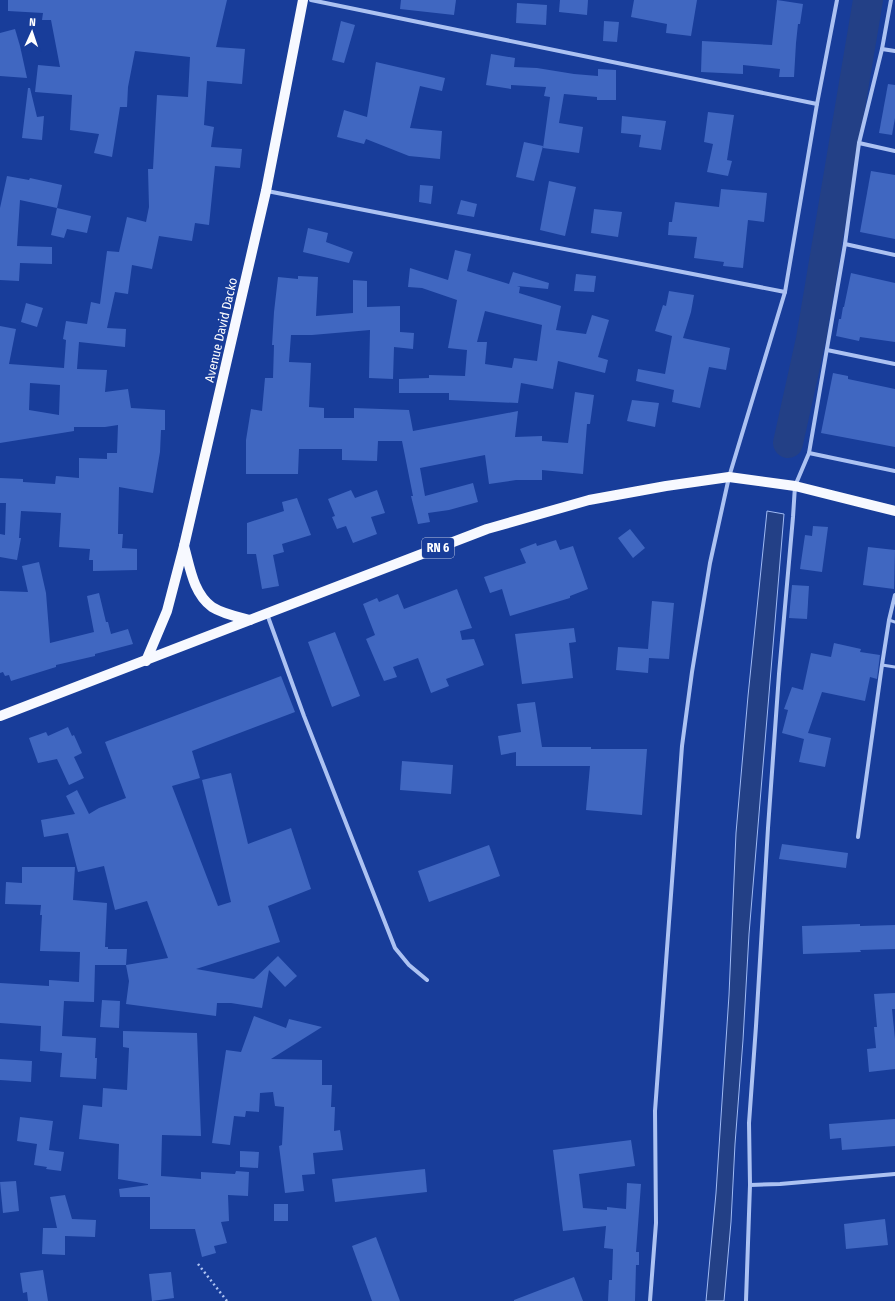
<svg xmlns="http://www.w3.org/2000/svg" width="895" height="1301" viewBox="0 0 895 1301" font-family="'Fira Sans Condensed',sans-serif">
  <rect width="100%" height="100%" fill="#183d9a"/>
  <path fill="#234086" stroke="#9fbaf4" d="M767 511 784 514 749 934 743 1040 735 1144 731 1222 724 1301H706L716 1193 729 995 736 833 748 696Z"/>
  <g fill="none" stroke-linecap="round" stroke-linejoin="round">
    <path stroke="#234086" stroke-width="30" d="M788 443 811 339 868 0"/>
  </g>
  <g fill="#4067c1" fill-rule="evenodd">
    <path d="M8 0H227L216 47 245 49 242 84 207 81 204 125 214 127 211 147 242 149 240 168 215 166 209 225 195 223 192 241 159 236 152 269 132 265 128 294 115 292 107 328 126 329 125 347 79 342 77 369 107 370 105 392 128 389 131 408 165 410V430H161L160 452 153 493 119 487 118 534H123L122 548 137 549V570L93 571V560H89L90 549 59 547 61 513 21 511 19 538H21L17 560 0 557V534L5 535 6 503H0V478L23 479V482L55 484 56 476 79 478V458L107 459V453H117L118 425 105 427H74V431L0 443V326L16 329 9 364 64 368 66 340 63 339 66 321 87 324 91 302 100 304 107 251 119 252 127 217 146 222 149 207 148 169H153L157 95 188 97 190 57 135 51 128 87 127 107H120L112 157 94 153 99 134 70 130 72 95 35 92 38 65 60 67 51 20H42L43 13 8 11ZM30 383 60 385 59 415 29 410Z"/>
    <path d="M401 0H456L454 15 400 9Z"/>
    <path d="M560 0H588L587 15 559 12Z"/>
    <path d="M634 0H697L691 36 666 33 667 24 631 17Z"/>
    <path d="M777 0 803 4 800 24H798L796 43 794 77H779L780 69 743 65V74L701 72 702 41 772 45Z"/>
    <path d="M517 3 547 5 546 25 516 23Z"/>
    <path d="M341 21 355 25 344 63 332 60Z"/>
    <path d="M604 21 619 22 617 42 603 41Z"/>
    <path d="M15 29 20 46 27 78 0 76V33Z"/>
    <path d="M491 54 515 58 514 67 537 68 574 74 598 76V69L616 70V100H597V97L564 94 559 123 583 127 579 153 543 148 550 97 544 96 546 87 511 85V89L486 85Z"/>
    <path d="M376 62 445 78 442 91 420 86 410 128 442 131 440 159 409 156 366 139 364 144 337 137 344 110 367 117Z"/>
    <path d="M888 84 895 85V118L892 135 879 133Z"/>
    <path d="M28 88H30L37 117 44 116 42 140 22 138Z"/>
    <path d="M708 112 734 115 727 160 732 161 728 176 707 172 713 144 704 142Z"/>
    <path d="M622 116 666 121 661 150 639 147 641 135 621 133Z"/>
    <path d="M524 142 543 146 534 181 516 177Z"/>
    <path d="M871 171 895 175V239L860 232Z"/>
    <path d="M7 176 29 180 30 178 62 185 57 208 20 200 17 246 52 247V264L20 263 19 281 0 280V208Z"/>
    <path d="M549 181 576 187 565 236 540 230Z"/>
    <path d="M420 185 433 186 431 204 419 202Z"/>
    <path d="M721 189 767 193 764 222 748 220 743 268 723 266 724 262 694 258 697 237 668 235 669 222H672L675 202 719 207Z"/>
    <path d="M461 200 477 204 474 217 457 214Z"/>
    <path d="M57 208 91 216 87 233 67 229 64 238 51 235Z"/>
    <path d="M594 209 622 212 618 237 591 233Z"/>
    <path d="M308 228 328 233 326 242 353 252 349 263 303 252Z"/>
    <path d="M455 250 471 254 467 271 509 284 513 272 549 283 548 289 517 286 520 287 519 293 561 306 556 330 586 334 592 315 609 320 598 357 608 360 605 373 558 361 553 389 521 383 518 403 449 400V393H399V379L429 378V375L465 376 467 350 448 348 457 300 422 288 408 287 410 268 448 280ZM485 311 542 325 537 361 514 358 512 368 485 364 487 342H477Z"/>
    <path d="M851 273 895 283V342L860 337 859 341 836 336 839 319H841L843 307H844Z"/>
    <path d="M576 274 596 276 594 292 574 291Z"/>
    <path d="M298 276 318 277 316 316 353 313V280L367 281V307L400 306V332L414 333 413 349 394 347 393 379 369 378 370 330 312 335H291L289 362 311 363 309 407 324 408V418H354V408L409 410 413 431 518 411 515 437 542 436V441L568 443 575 392 594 395 590 424H587L583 474 542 470V480H516L489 484 485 455 420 468 425 496 473 483 478 502 449 510 428 513 430 522 418 524 411 496H413L402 441H378L377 461 342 460V449H299L298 474H246V440L251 409 262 411 265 378H273L274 345H272L274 312 278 277 298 279Z"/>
    <path d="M669 291 694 295 691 312 683 338 730 348 726 370 709 367 700 408 672 402 674 390 636 381 638 369 665 374 672 336 655 331 663 305 666 306Z"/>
    <path d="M26 303 43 308 37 327 21 322Z"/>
    <path d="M833 373 848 376V379L895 389V447L821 433Z"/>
    <path d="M632 400 659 403 655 427 627 421Z"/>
    <path d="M351 490 355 498 377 490 385 513 371 517 377 534 353 543 346 526 337 529 332 517 335 516 328 499Z"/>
    <path d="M297 498 311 535 282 544 284 552 273 555 279 586 262 589 256 554H247V523L284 511 282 502Z"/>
    <path d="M813 526 828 527 822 572 800 569 805 535 812 536Z"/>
    <path d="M630 529 645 548 633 558 618 538Z"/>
    <path d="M556 540 560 550 573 546 588 589 570 596V598L510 616 502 589 490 593 484 577 526 563 520 549 536 543 537 546Z"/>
    <path d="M868 547 895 550 894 589 863 585Z"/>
    <path d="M39 562 46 593 50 643 94 632 87 596 99 593 106 622H108L111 634 128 629 133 644 95 654V656L56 665V667L11 681 9 675 5 676 3 672 0 673V591L28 592 22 566Z"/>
    <path d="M792 585 809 586 807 619 789 618Z"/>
    <path d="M457 589 472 628 460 631 462 640 474 639 484 665 446 679 449 686 431 693 418 658 393 667 397 677 384 681 366 639 375 635 363 604 377 598 379 602 398 594 404 609Z"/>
    <path d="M652 601 674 603 669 659 649 658 648 673 616 670 618 647 648 649Z"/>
    <path d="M574 628 576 642 569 643 573 678 522 684 515 634Z"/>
    <path d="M335 632 360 696 332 707 308 642Z"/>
    <path d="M834 643 861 649 860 652 880 655 877 679 870 677 865 701 822 692 808 733 831 738 825 767 799 762 804 739 782 733 788 710 784 709 792 687 803 690 811 653 831 657Z"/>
    <path d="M281 676 295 712 192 751 200 778 172 786 218 906 231 902 202 780 231 773 248 844 291 828 311 889 268 906 280 942 196 969 254 979 278 956 297 976 285 987 269 970 262 1008 231 1003H217L216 1016 126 1004 129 981 126 965H95L94 1002 64 1001 62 1036 96 1038 95 1058H97L96 1079 60 1077 62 1053 40 1051 41 1026 0 1023V983L49 986V980L79 982 80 952 40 951 42 915H40L41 905 5 904 6 882 22 883V867H75L73 900 107 903 105 947H108V949H127L126 965 168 958 147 901 115 910 104 866 78 872 68 833 44 837 41 820 75 814 66 796 77 790 89 814 99 808 126 798 105 742Z"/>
    <path d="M535 702 542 747H591V749H647L642 815 586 810 590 766H516V752L501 755 498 736 521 732 517 704Z"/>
    <path d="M68 727 72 736 74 735 82 753 74 757 84 778 69 785 57 759 38 763 29 738 46 732 48 736Z"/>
    <path d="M402 761 453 765 451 794 400 790Z"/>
    <path d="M782 844 848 853 846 868 779 859Z"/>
    <path d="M489 845 500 876 429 902 418 871Z"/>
    <path d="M860 924V926L895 925V949L860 950 861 952 803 954 802 926Z"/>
    <path d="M895 993V1009H892L895 1039V1069L869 1072 867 1049 876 1048 874 1027H877L874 994Z"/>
    <path d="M102 1000 120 1001 119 1028 100 1027Z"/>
    <path d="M254 1016 286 1028 289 1019 322 1027 271 1059 322 1060V1085H332L331 1107H335L334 1131 340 1130 343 1150 313 1153 315 1174 302 1175 304 1191 285 1193 279 1146 282 1145 284 1107 275 1106 273 1092 260 1093 259 1112 246 1111 245 1117 234 1116 230 1145 212 1143 226 1050 241 1052Z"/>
    <path d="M123 1031 197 1033 201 1136 162 1135 161 1176 201 1179V1172L235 1174 236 1171 249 1172 248 1196 228 1195 229 1221 221 1222 227 1243 214 1246 216 1253 202 1257 195 1229H150V1197H120L119 1189 148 1185V1184L118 1179 119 1144 79 1139 83 1105 102 1107 103 1088 127 1090 129 1048 123 1047Z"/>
    <path d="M0 1059 32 1061 31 1082 0 1080Z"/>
    <path d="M20 1117 53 1121 49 1150 64 1152 61 1171 46 1169 47 1167 34 1165 37 1144 17 1141Z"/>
    <path d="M895 1119V1146L842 1150 841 1138 830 1139 829 1124Z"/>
    <path d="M631 1140 635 1166 579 1174 583 1208 607 1210V1207L626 1209 627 1183 641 1184 636 1252H639V1265H636L635 1301H608L609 1280H612L613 1249 604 1248 606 1226 563 1231 553 1150Z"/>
    <path d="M240 1151 259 1152 258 1168 240 1167Z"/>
    <path d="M425 1169 427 1192 335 1202 332 1179Z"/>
    <path d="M16 1181 19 1211 3 1213 0 1182Z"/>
    <path d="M65 1195 72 1219 96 1220 95 1237 65 1236V1255L42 1254 43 1228H57L50 1197Z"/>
    <rect x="274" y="1204" width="14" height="17"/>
    <path d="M885 1219 888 1245 846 1249 844 1224Z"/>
    <path d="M376 1237 400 1301H372L352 1246Z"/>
    <path d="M43 1270 48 1301H28L27 1292 23 1293 20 1273Z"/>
    <path d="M171 1272 174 1298 152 1301 149 1274Z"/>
    <path d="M574 1277 583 1301H514V1300Z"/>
  </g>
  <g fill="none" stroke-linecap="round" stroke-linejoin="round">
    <path stroke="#acc2f2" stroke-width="2.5" stroke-dasharray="2 3" stroke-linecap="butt" d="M198 1264 227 1301"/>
    <g stroke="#acc2f2" stroke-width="3">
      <path d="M889 620 895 622"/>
      <path d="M882 665 895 667"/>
    </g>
    <g stroke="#acc2f2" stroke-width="4">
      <path d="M311 0 817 104"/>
      <path d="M882 49 895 51"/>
      <path d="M859 143 895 151"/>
      <path d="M267 191 785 292"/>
      <path d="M845 244 895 255"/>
      <path d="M827 350 895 364"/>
      <path d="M809 453 895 471"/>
      <path d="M267 614 304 716 395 948 409 965 427 980"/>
      <path d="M858 837 882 665 889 620 895 595"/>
      <path d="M750 1185 780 1184 895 1174"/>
      <path d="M650 1301 656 1223 655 1111 682 746 692 672 710 563 729 477 785 292 817 104 837 0"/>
      <path d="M746 1301 750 1185 749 1123 756 1026 768 828 779 674 793 517 795 486 809 453 845 244 859 143 882 49 891 0"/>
    </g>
    <g stroke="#f7f9ff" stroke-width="10">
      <path d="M184 546C190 567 193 593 212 607 223 614 238 617 250 620"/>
      <path d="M146 661 167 611 184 546 266 191 303 0"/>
      <path d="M0 716 487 529 589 500 666 486 729 477 795 486 895 511"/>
    </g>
  </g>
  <g text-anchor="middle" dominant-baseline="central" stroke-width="3" stroke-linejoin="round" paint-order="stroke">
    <rect fill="#183d9a" stroke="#bac5e1" stroke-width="1" x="422" y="538" width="32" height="20" rx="3"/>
    <g font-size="12" font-weight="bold" fill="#fff">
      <text x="438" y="548">RN 6</text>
    </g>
    <g font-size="13" fill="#fff" stroke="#183d9a">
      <text transform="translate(221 330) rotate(-77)">Avenue David Dacko</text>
    </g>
  </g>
  <g transform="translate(32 32) rotate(3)" stroke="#183d9a" stroke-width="3" paint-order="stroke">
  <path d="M0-3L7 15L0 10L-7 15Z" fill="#ffffff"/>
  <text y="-6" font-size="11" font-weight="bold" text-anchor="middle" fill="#ffffff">N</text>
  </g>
</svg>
